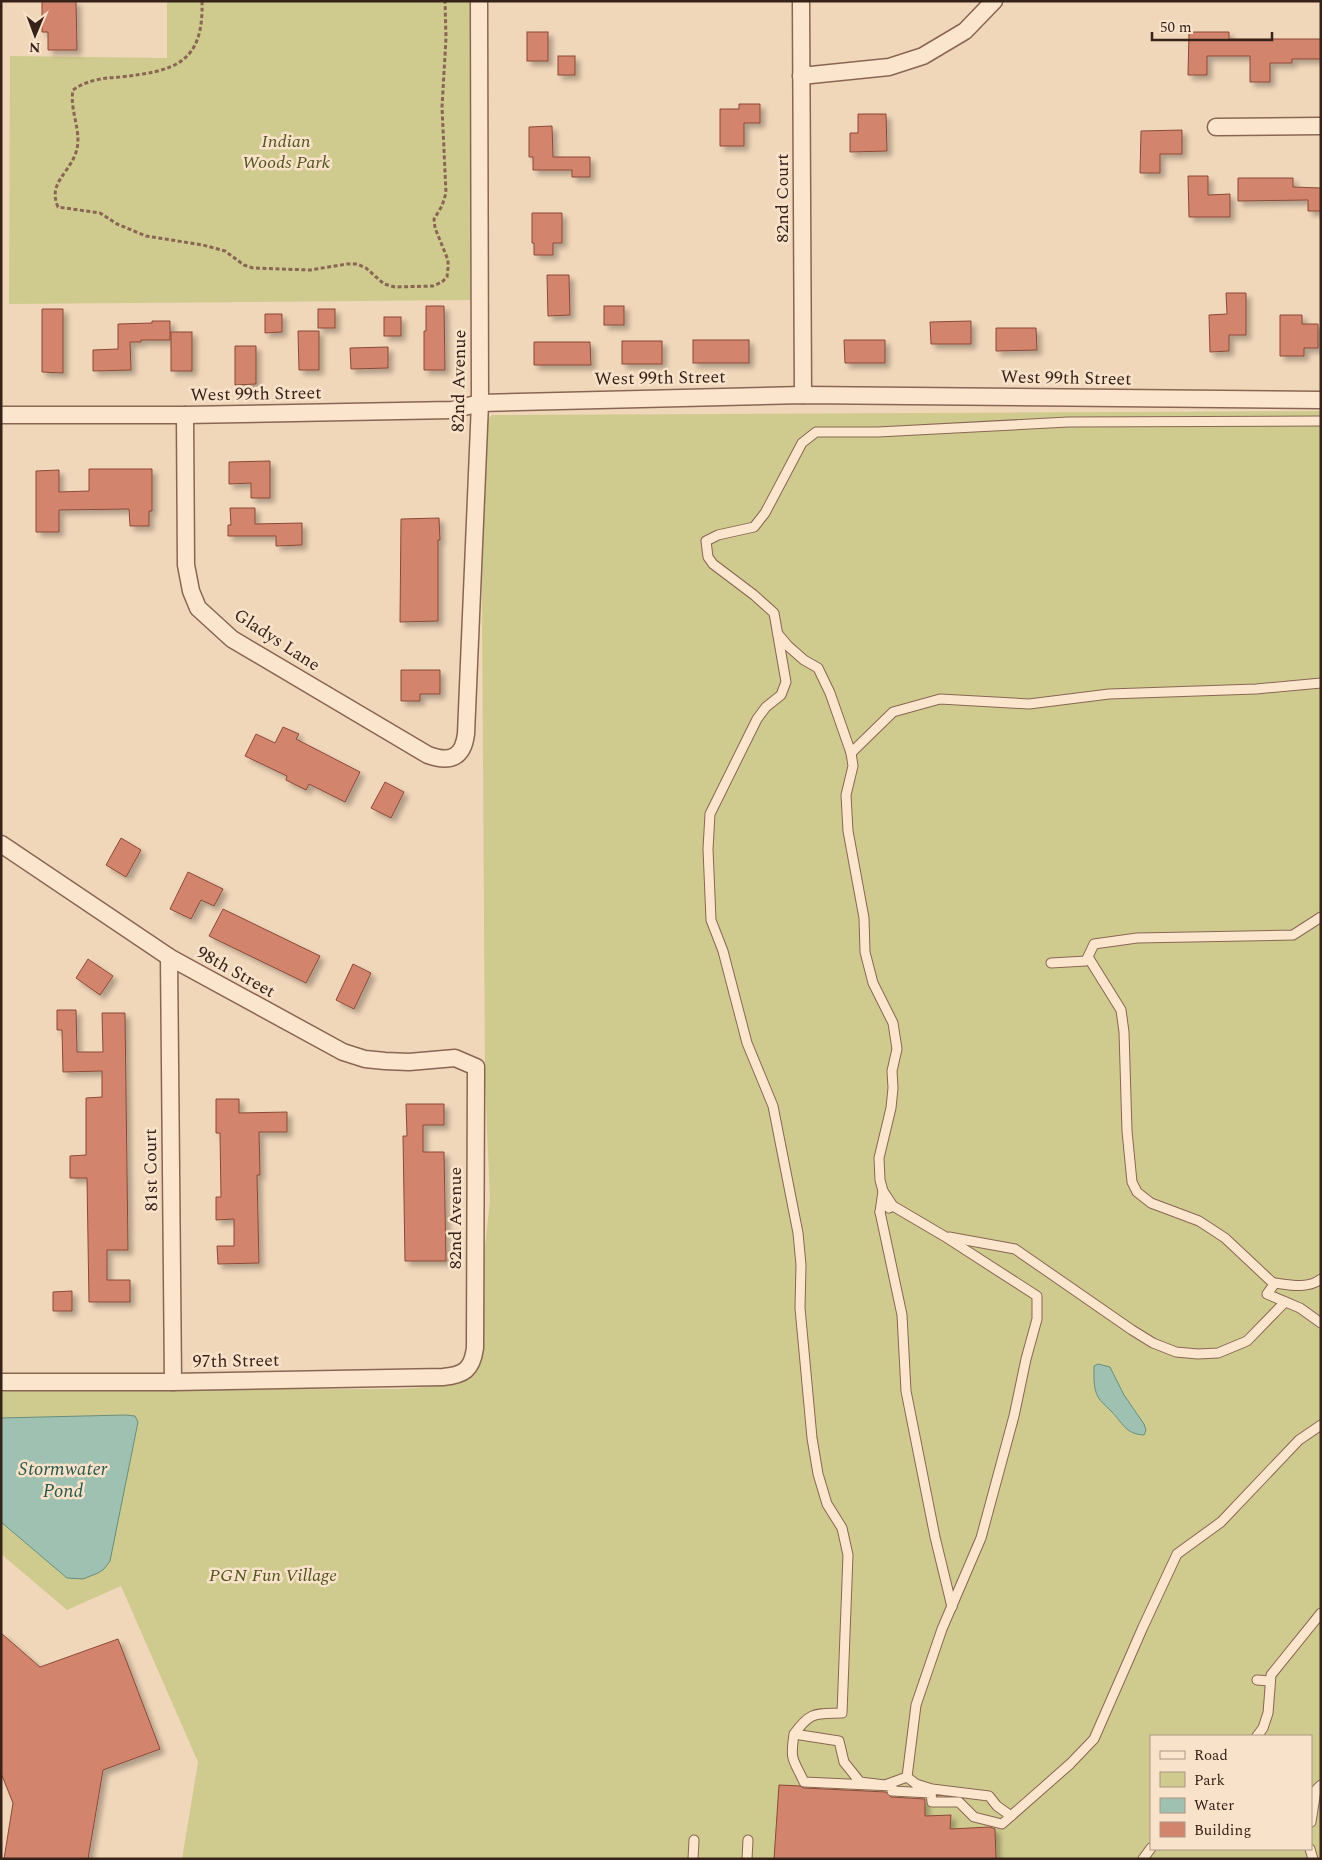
<svg xmlns="http://www.w3.org/2000/svg" width="1322" height="1860" viewBox="0 0 1322 1860" font-family="Spectral,serif">
  <defs>
    <filter id="shadow"><feDropShadow dx="4.5" dy="4.5" stdDeviation="2.5" flood-color="#0004"/></filter>
  </defs>
  <rect width="100%" height="100%" fill="#f1d7ba"/>
  <g fill="#cfcb8e" fill-rule="evenodd">
    <path d="M167 1H472L475 300 9 304 10 56 167 58Z"/>
    <path d="M1321 411V1859H182L198 1762 121 1586 67 1610 1 1554V1390L400 1389 449 1385 460 1381 483 1266 490 1200 485 1082 481 445 486 420 492 415ZM1151 1736H1311V1849H1151Z"/>
  </g>
  <g fill="#9fc1b1" stroke="#668f7d">
    <path d="M1098 1364 1110 1367 1124 1395 1144 1424 1146 1430 1144 1435C1125 1434 1123 1423 1111 1411 1107 1407 1101 1402 1098 1397 1093 1388 1094 1375 1094 1366Z"/>
    <path d="M125 1415 135 1416 138 1422 110 1561 104 1569 98 1573 83 1579 67 1578 1 1522V1418Z"/>
  </g>
  <g fill="#d3846c" stroke="#8a4937" filter="url(#shadow)">
    <path d="M42 1H76L77 50H48V32H42Z"/>
    <rect x="527" y="32" width="21" height="29"/>
    <path d="M1189 32H1229V39H1321V59H1292V63H1270V82H1250V56H1207V75H1188Z"/>
    <rect x="558" y="56" width="17" height="19"/>
    <path d="M739 104H760V123H744V146H720V109H739Z"/>
    <path d="M858 114H886L887 151 850 152V133H858Z"/>
    <path d="M552 126 553 157H590V177H572V170H533V157H529V127Z"/>
    <path d="M1182 130V154H1160V173H1140L1141 131Z"/>
    <path d="M1188 176H1208V195L1230 194V217H1189Z"/>
    <path d="M1238 178H1293V187L1321 188V211H1308V200L1238 201Z"/>
    <path d="M532 213H562V243H553V255H534V243H532Z"/>
    <path d="M547 275H569L570 315 548 316Z"/>
    <path d="M1226 293H1246V335H1229V351L1210 352 1209 315 1227 314Z"/>
    <path d="M426 306H444L445 370H424V331H426Z"/>
    <rect x="604" y="306" width="20" height="19"/>
    <path d="M42 309H63V373L42 372Z"/>
    <rect x="318" y="309" width="17" height="19"/>
    <path d="M265 314H282V332L265 333Z"/>
    <path d="M1280 315H1302V324H1318V348H1304V356H1280Z"/>
    <rect x="384" y="317" width="17" height="19"/>
    <path d="M152 321H170V340H141V342H130L131 370 93 371V350L118 349V324L152 323Z"/>
    <path d="M971 321V344H931L930 322Z"/>
    <path d="M996 328H1036L1037 350 996 351Z"/>
    <path d="M298 331H319V370H299Z"/>
    <rect x="171" y="332" width="21" height="39"/>
    <rect x="693" y="340" width="56" height="23"/>
    <path d="M844 340H885V363H845Z"/>
    <rect x="622" y="341" width="40" height="23"/>
    <path d="M534 342H590L591 365H534Z"/>
    <path d="M235 346H256V384L235 385Z"/>
    <path d="M388 347V368L351 369 350 348Z"/>
    <path d="M270 461V498H251V483L229 484V462Z"/>
    <path d="M89 469H152V511H149V526H130L129 509 59 510V532H36V471L59 470V492L89 491Z"/>
    <path d="M230 508H255V524L302 523V545L276 546V536H228V525H231Z"/>
    <path d="M439 518 440 540H438V621L400 622 401 519Z"/>
    <path d="M401 670H440V694H420V701H401Z"/>
    <path d="M283 727 299 734 296 739 360 772 345 802 309 784 306 790 286 780 287 776 245 756 256 734 275 743Z"/>
    <path d="M385 782 404 792 391 818 371 808Z"/>
    <path d="M121 838 141 850 126 877 106 865Z"/>
    <path d="M188 872 223 889 214 906 201 900 191 919 170 909Z"/>
    <path d="M223 909 320 956 306 983 209 936Z"/>
    <path d="M88 959 113 976 100 995 76 978Z"/>
    <path d="M353 964 371 973 354 1009 336 1000Z"/>
    <path d="M57 1010H76L77 1052H103L102 1013H125L128 1250H107V1280H130V1302H89L87 1178H70V1156L86 1155V1098L102 1097V1071L63 1072 62 1030H57Z"/>
    <path d="M216 1099H239V1113L287 1112V1132H259L260 1175H257L259 1263 218 1264 217 1246H234V1219L216 1220V1197H221L220 1133H216Z"/>
    <path d="M406 1104H444V1125H423V1152H444L446 1261H405L403 1136H407Z"/>
    <path d="M72 1291V1311H53V1292Z"/>
    <path d="M1 1633 40 1667 118 1639 160 1749 103 1770 88 1859H4L13 1803 1 1773Z"/>
    <path d="M779 1785 800 1786 804 1788 886 1792 891 1797 925 1799V1816L951 1815 950 1829 990 1827 995 1829 996 1859H774Z"/>
  </g>
  <g fill="none" stroke-linecap="round" stroke-linejoin="round">
    <g stroke="#896653" stroke-width="11">
      <g id="service">
        <path d="M778 634 788 646 804 660 818 668 830 693 851 753 853 766 846 795 848 831 864 918 865 952 873 983 893 1023 897 1049 892 1071 893 1088 891 1108 879 1158 880 1180 883 1191"/>
        <path d="M851 753 893 712 940 699 1029 704 1109 694 1256 689 1321 683"/>
        <path d="M1088 957 1121 1010 1124 1032 1127 1131 1132 1182 1137 1192 1151 1203 1199 1221 1225 1238 1274 1284"/>
        <path d="M1051 963 1086 961 1094 944 1137 938 1293 935 1321 917"/>
        <path d="M893 1206 889 1208 884 1199 880 1212 883 1191 893 1206 944 1236 1037 1296V1319L1026 1359 1014 1416 981 1538 942 1629 916 1705 907 1777"/>
        <path d="M880 1212 902 1315 906 1391 935 1537 952 1607"/>
        <path d="M949 1237 1015 1249 1132 1330 1153 1343 1176 1352 1198 1354 1218 1353 1247 1341 1285 1302"/>
        <path d="M1321 1279C1308 1289 1290 1285 1275 1283L1267 1294 1300 1308 1321 1323"/>
        <path d="M1257 1680 1270 1681"/>
        <path d="M794 1734C790 1762 793 1758 804 1782L892 1786V1791L931 1793 932 1802H959L974 1817 1002 1824 1011 1816 997 1806 989 1796 932 1789 916 1784 907 1777 885 1785 860 1782 844 1762 839 1741 794 1734C811 1711 815 1714 842 1713L848 1555 842 1528 827 1504 818 1474 812 1438 800 1308 801 1265 798 1233 773 1106 747 1043 723 951 711 920 708 849 710 814 757 719 766 707 781 695 786 682 774 613 754 595 713 564 708 557 706 541 718 535 754 527 765 513 802 443 816 432H878L1068 422 1321 421"/>
        <path d="M1257 1736 1263 1728 1268 1713 1271 1675 1321 1613"/>
        <path d="M1011 1816 1070 1764 1094 1739 1143 1627 1177 1554 1221 1522 1299 1440 1321 1425"/>
        <path d="M1311 1822 1316 1790 1321 1785"/>
        <path d="M1310 1849 1313 1859"/>
        <path d="M693 1859 694 1840"/>
        <path d="M747 1859 748 1840"/>
        <path d="M1143 1859 1151 1848"/>
      </g>
    </g>
    <g stroke="#896653" stroke-width="19">
      <g id="minor">
        <path d="M801 1 803 395"/>
        <path d="M801 76 889 67 923 56 965 31 994 1"/>
        <path d="M1216 127 1321 126"/>
        <path d="M1 415H185L452 410 480 403 803 395 1321 400"/>
        <path d="M185 415 186 565 191 591 198 608 232 639 428 755C450 763 463 758 466 734L480 403 479 1"/>
        <path d="M1 844 169 957 343 1052 365 1059 385 1061 409 1062 455 1058 476 1067 475 1348C472 1370 464 1375 443 1377L173 1382H1"/>
        <path d="M169 957 173 1382"/>
      </g>
    </g>
    <path stroke="#896653" stroke-width="3" stroke-dasharray="4 2.5" stroke-linecap="butt" d="M202 1C204 64 174 71 120 77 103 78 87 80 73 90 69 112 84 134 75 155 67 175 48 184 58 207L100 213 117 224 146 236 203 245 225 251 244 265 253 268 310 270 347 264H357L366 268 384 284 395 287 433 286 442 282 447 277 448 268V260L435 228 434 219 442 206 446 193 442 107 446 38 445 1"/>
    <use href="#service" stroke="#fce5cd" stroke-width="9"/>
    <use href="#minor" stroke="#fce5cd" stroke-width="16"/>
  </g>
  <g text-anchor="middle" dominant-baseline="central" stroke-width="5" stroke-linejoin="round" paint-order="stroke">
    <g font-size="18" font-style="italic" fill="#51551e" stroke="#f8e2ca">
      <text x="286" y="141">Indian<tspan x="286" dy="21">Woods Park</tspan></text>
      <text x="273" y="1575">PGN Fun Village</text>
    </g>
    <g font-size="18" fill="#372219" stroke="#f8e2ca">
      <text transform="translate(782 198) rotate(-90)">82nd Court</text>
      <text transform="translate(660 378) rotate(-1)">West 99th Street</text>
      <text transform="translate(1066 378) rotate(1)">West 99th Street</text>
      <text transform="translate(459 381) rotate(-89)">82nd Avenue</text>
      <text transform="translate(256 394) rotate(-1)">West 99th Street</text>
      <text transform="translate(277 640) rotate(33)">Gladys Lane</text>
      <text transform="translate(236 972) rotate(29)">98th Street</text>
      <text transform="translate(151 1170) rotate(-91)">81st Court</text>
      <text transform="translate(455 1218) rotate(-90)">82nd Avenue</text>
      <text transform="translate(236 1361) rotate(-1)">97th Street</text>
    </g>
    <g font-size="19" font-style="italic" fill="#27584c" stroke="#f8e2ca">
      <text x="63" y="1469">Stormwater<tspan x="63" dy="22">Pond</tspan></text>
    </g>
  </g>
  <rect width="1322" height="1860" fill="none" stroke="#372219" stroke-width="5"/>
  <rect x="1150" y="1735" width="162" height="115" fill="#f8e2ca" stroke="#ab9583"/>
  <rect x="1160" y="1751" width="25" height="8" fill="#fce5cd" stroke="#ab9583"/>
  <text x="1194" y="1760" font-size="15" fill="#372219">Road</text>
  <rect x="1160" y="1772" width="25" height="15" fill="#cfcb8e" stroke="#ab9583"/>
  <text x="1194" y="1785" font-size="15" fill="#372219">Park</text>
  <rect x="1160" y="1798" width="25" height="15" fill="#9fc1b1" stroke="#ab9583"/>
  <text x="1194" y="1810" font-size="15" fill="#372219">Water</text>
  <rect x="1160" y="1822" width="25" height="15" fill="#d3846c" stroke="#ab9583"/>
  <text x="1194" y="1835" font-size="15" fill="#372219">Building</text>
  <g transform="translate(35 35) rotate(181)" stroke="#f8e2ca" stroke-width="4" paint-order="stroke">
  <path d="M0-4L9 19L0 12L-9 19Z" fill="#372219"/>
  <text y="-8" font-size="14" font-weight="bold" text-anchor="middle" fill="#372219">N</text>
  </g>
  <path d="M1152 32v8h120v-8" fill="none" stroke="#372219" stroke-width="2.5"/>
  <text x="1160" y="32" font-size="15" fill="#372219" stroke="#f8e2ca" stroke-width="4" paint-order="stroke">50 m</text>
</svg>
